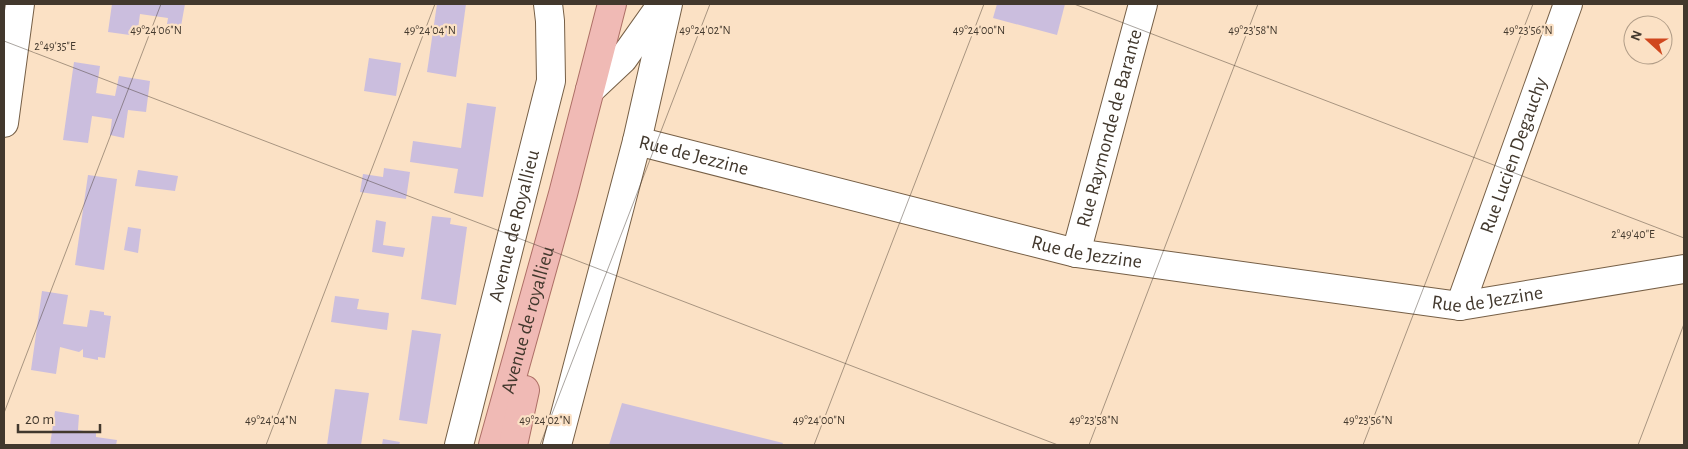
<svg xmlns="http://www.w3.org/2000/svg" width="1688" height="449" viewBox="0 0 1688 449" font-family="'Alegreya Sans',sans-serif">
  <rect width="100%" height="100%" fill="#fbe1c5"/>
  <g fill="#cbbede">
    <path d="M112 4H185L181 26 167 24 168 18 140 14 137 36 108 32Z"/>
    <path d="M437 4H466L456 77 427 72Z"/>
    <path d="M997 4H1065L1057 35 993 18Z"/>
    <path d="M369 58 401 63 396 96 364 91Z"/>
    <path d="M74 62 100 66 96 93 115 96 119 76 150 81 146 112 128 110 124 138 110 135 112 119 92 116 88 143 63 140Z"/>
    <path d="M467 103 496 107 483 197 454 193 458 169 410 162 413 141 461 148Z"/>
    <path d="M384 168 410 172 406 199 360 192 363 174 383 177Z"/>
    <path d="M138 170 178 176 175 191 135 186Z"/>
    <path d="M88 175 117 179 104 270 75 265Z"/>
    <path d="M432 216 451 218 450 224 467 227 456 305 421 299Z"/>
    <path d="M376 220 386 222 383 245 405 248 403 257 372 252Z"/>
    <path d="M128 227 141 229 138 253 124 250Z"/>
    <path d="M42 291 68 295 63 324 87 327 90 310 104 312V315L111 316 105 358 98 357V360L83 357V349L79 352 60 347 56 374 31 370Z"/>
    <path d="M335 296 359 299 357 309 389 313 387 330 331 322Z"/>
    <path d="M412 330 441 334 427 424 399 420Z"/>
    <path d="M335 389 369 393 361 445H327Z"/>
    <path d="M622 403 783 443 782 445H609Z"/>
    <path d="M55 411 79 415 78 430 96 433V437L117 440 116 445H50Z"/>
    <path d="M383 439 400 442 399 445H382Z"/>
  </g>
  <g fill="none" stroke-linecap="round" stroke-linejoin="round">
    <g stroke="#765f46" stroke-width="30">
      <g id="minor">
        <path id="s1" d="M668 4 637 141 1076 253 1460 306 1684 269"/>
        <path d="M590 90 623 59 662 4"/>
        <path d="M4 123 20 4"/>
        <path id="s2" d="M1076 253 1143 4"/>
        <path id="s3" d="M1460 306 1568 4"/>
        <path id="s4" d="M459 445 551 81 550 21 548 4"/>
        <path d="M557 445 637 141"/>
      </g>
    </g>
    <g stroke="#ad6f66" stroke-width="30">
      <g id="major">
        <path id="s5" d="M493 445 563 194 612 4"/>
        <path d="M513 445 525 390"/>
      </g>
    </g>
    <use href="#minor" stroke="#fff" stroke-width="28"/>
    <use href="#major" stroke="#f0bab5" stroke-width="28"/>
  </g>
  <path fill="none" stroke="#42382d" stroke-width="1" stroke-opacity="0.45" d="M1074 4 1684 238M4 41 1058 445M4 413 161 4M266 445 435 4M540 445 710 4M814 445 984 4M1089 445 1258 4M1363 445 1533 4M1638 445 1684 324"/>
  <g text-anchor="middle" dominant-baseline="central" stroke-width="4.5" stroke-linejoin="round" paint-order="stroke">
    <g font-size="20" fill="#42382d" stroke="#fbe1c5">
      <text stroke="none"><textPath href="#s2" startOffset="129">Rue Raymonde de Barante</textPath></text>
      <text stroke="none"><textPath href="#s1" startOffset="199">Rue de Jezzine</textPath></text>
      <text stroke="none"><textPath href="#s3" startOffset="160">Rue Lucien Degauchy</textPath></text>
      <text stroke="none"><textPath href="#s4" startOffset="226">Avenue de Royallieu</textPath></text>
      <text stroke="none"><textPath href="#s1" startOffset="604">Rue de Jezzine</textPath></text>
      <text stroke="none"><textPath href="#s1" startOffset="1009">Rue de Jezzine</textPath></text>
      <text stroke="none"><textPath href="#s5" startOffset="130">Avenue de royallieu</textPath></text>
    </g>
  </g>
  <g font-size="12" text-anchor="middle" fill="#42382d" stroke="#fbe1c5" stroke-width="4.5" stroke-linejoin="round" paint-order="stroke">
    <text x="156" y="34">49°24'06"N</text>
    <text x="430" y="34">49°24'04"N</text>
    <text x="705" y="34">49°24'02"N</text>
    <text x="979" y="34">49°24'00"N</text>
    <text x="1253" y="34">49°23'58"N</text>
    <text x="1528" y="34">49°23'56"N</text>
    <text x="55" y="50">2°49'35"E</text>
    <text x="1633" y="238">2°49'40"E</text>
    <text x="271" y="424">49°24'04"N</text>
    <text x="545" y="424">49°24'02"N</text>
    <text x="819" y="424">49°24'00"N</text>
    <text x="1094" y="424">49°23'58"N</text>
    <text x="1368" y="424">49°23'56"N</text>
  </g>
  <rect width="1688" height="449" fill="none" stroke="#42382d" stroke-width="10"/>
  <g transform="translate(1648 40) rotate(291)"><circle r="24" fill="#fbe1c5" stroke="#b19d88"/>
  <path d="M0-4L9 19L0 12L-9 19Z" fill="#d0471e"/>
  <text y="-8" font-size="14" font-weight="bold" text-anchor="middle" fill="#42382d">N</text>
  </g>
  <path d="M18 424v8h82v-8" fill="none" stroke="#42382d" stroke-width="2.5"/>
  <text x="25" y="424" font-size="15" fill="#42382d" stroke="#fbe1c5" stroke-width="4" paint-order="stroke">20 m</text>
</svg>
